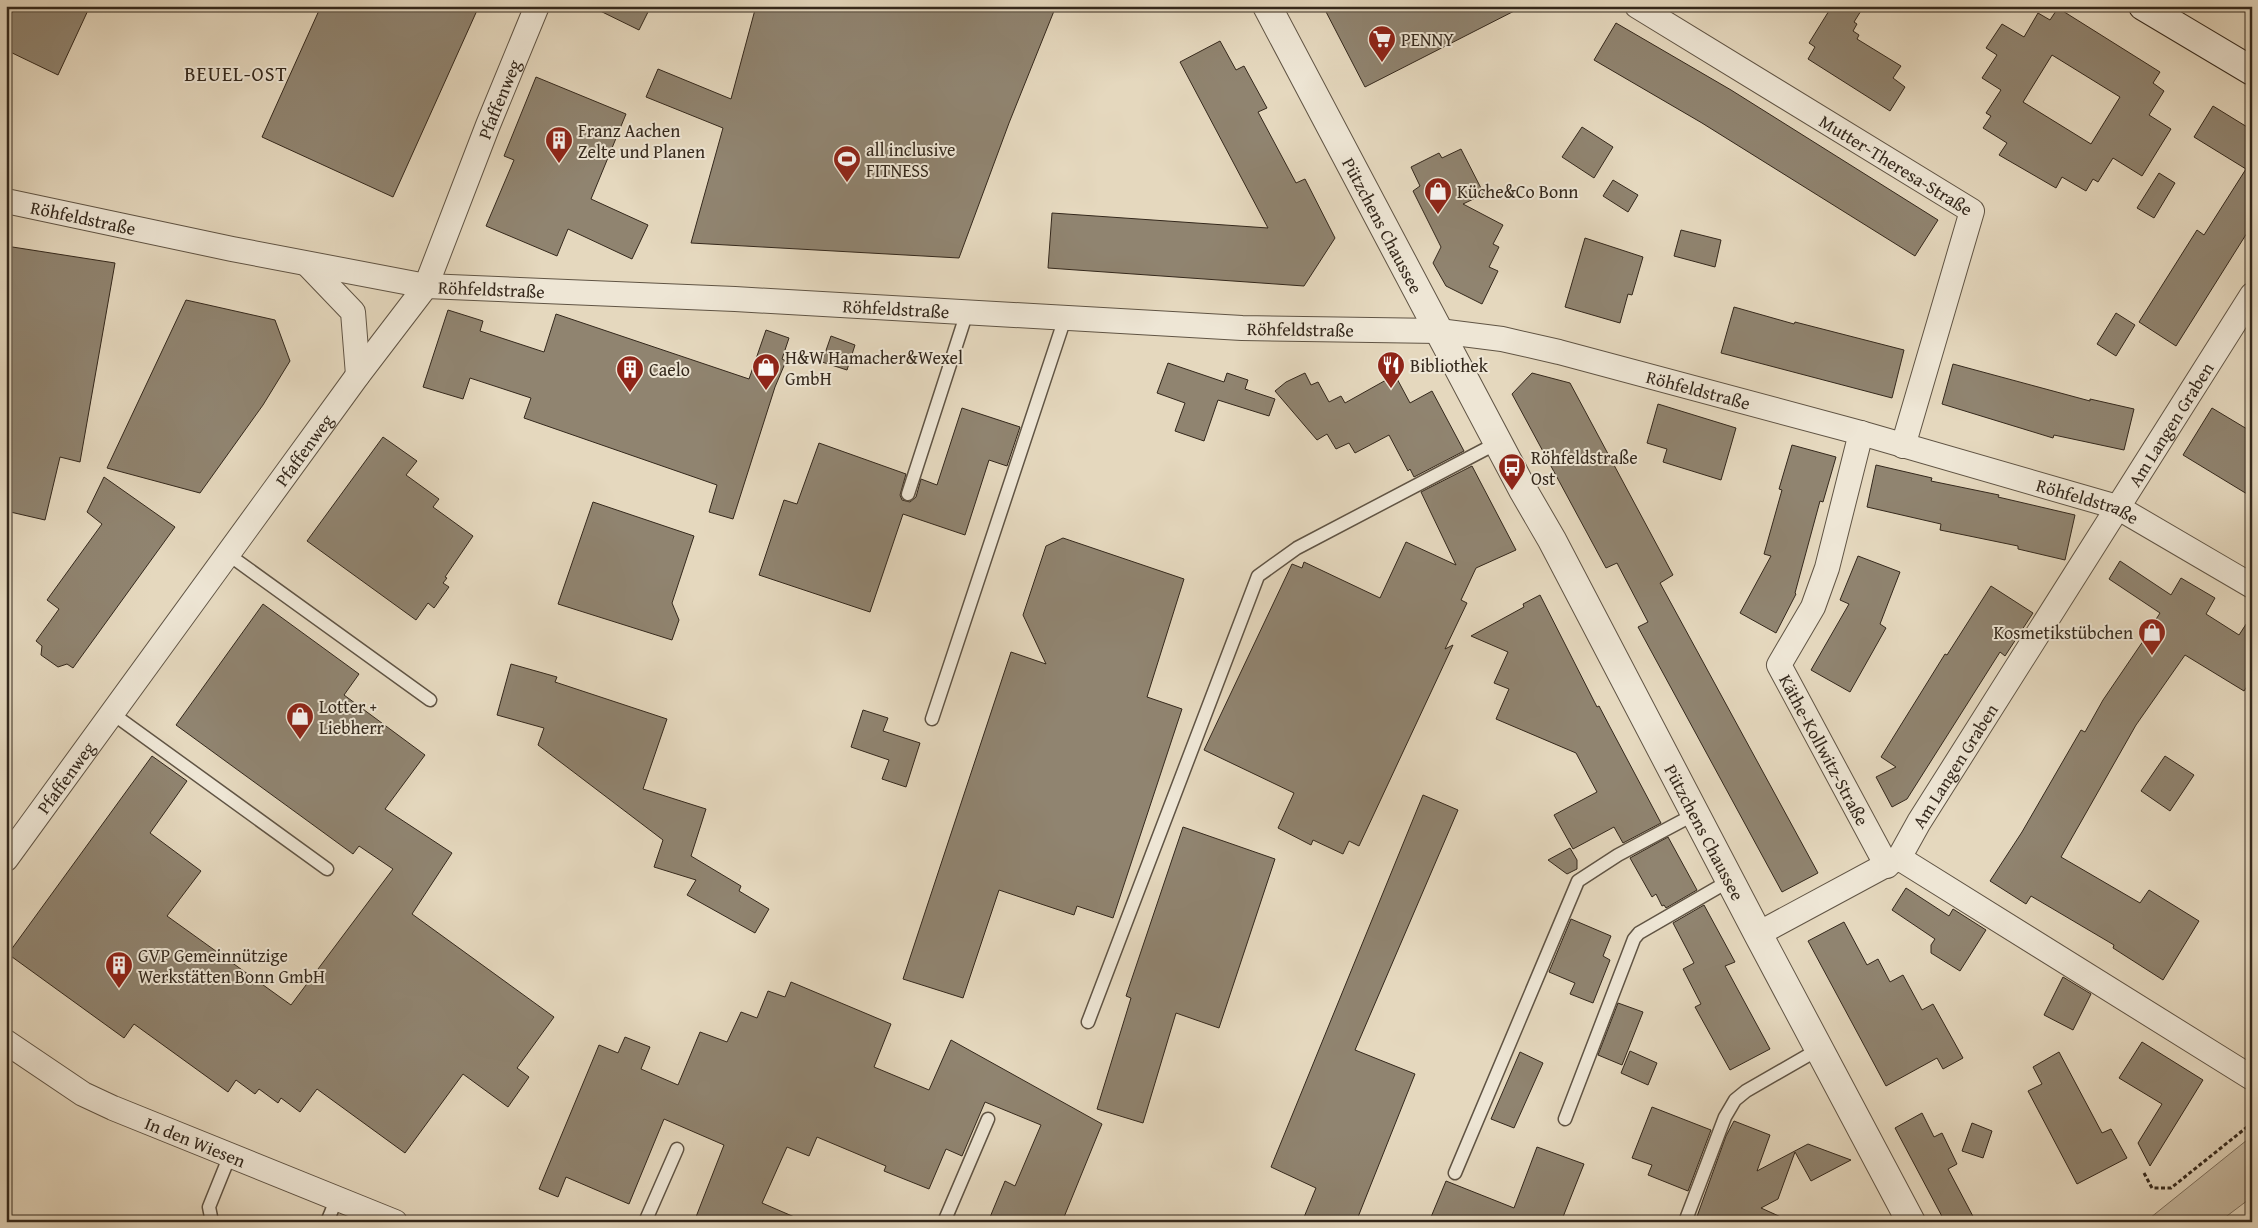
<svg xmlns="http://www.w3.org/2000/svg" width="2258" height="1228" viewBox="0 0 2258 1228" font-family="'Gentium Book Plus',serif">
  <rect width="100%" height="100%" fill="#e5d8be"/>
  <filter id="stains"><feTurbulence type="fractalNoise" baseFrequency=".004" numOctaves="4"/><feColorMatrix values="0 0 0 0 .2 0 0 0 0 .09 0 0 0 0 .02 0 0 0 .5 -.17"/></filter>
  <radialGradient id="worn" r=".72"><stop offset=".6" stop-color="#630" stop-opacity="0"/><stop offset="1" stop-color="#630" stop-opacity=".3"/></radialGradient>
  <path fill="#c7baa2" stroke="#7e715f" d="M2252 1136V1197L2219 1222H2145Z"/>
  <g fill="#908470" stroke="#34281c" fill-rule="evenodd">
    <path d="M15 6H90L58 75 6 50V25Z"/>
    <path d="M321 6H479L393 197 262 137Z"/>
    <path d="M590 6H651L639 30Z"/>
    <path d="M756 6H1056L1009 123 959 258 691 243 723 128 646 97 658 69 731 99Z"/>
    <path d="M1323 6H1524L1365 87Z"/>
    <path d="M1832 6H1864L1854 22 1857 24 1853 31 1859 35 1857 39 1901 66 1893 78 1905 87 1890 111 1808 59 1815 47 1809 43Z"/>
    <path d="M2058 8 2160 72 2153 83 2164 91 2149 115 2171 129 2142 176 2113 158 2098 182 2093 179 2086 191 2062 177 2056 188 1999 155 2007 143 1983 128 1991 116 1986 113 2001 90 1982 78 1997 55 1986 48 2002 24 2024 37 2038 13 2050 20ZM2052 55 2120 97 2091 144 2023 102Z"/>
    <path d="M1616 23 1731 90 1938 220 1915 256 1702 123 1594 60Z"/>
    <path d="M1220 41 1236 70 1244 66 1267 108 1258 112 1296 183 1305 179 1335 238 1304 286 1048 268 1052 213 1268 228 1180 62Z"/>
    <path d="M536 77 626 114 591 199 648 225 632 259 568 229 557 256 486 226 514 160 504 156Z"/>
    <path d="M2213 106 2252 130V225L2176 346 2139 322 2197 230 2204 235 2246 169 2194 137Z"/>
    <path d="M1582 127 1613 147 1594 178 1562 157Z"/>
    <path d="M1461 149 1484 194 1463 204 1503 225 1493 244 1499 247 1489 267 1498 271 1482 304 1446 286 1433 263 1441 247 1413 191 1420 186 1411 167 1439 153 1442 158Z"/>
    <path d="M2159 173 2175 183 2154 218 2137 208Z"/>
    <path d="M1613 180 1638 195 1628 212 1603 196Z"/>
    <path d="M1681 230 1721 240 1715 267 1674 256Z"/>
    <path d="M1585 238 1643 257 1632 295 1628 294 1620 323 1565 307Z"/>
    <path d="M6 246 115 263 80 462 60 457 45 520 6 511Z"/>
    <path d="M186 300 275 320 290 361 263 405 200 493 107 468Z"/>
    <path d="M1734 307 1794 324 1795 322 1904 350 1892 398 1721 353Z"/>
    <path d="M448 310 483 321 480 331 544 352 556 314 749 379 766 330 789 338 782 359 786 361 775 387 733 519 709 512 717 485 524 418 531 398 470 378 463 399 423 387Z"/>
    <path d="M2116 313 2135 325 2116 356 2097 344Z"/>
    <path d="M831 336 855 345 847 370 822 362Z"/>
    <path d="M1168 363 1224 382 1227 373 1248 380 1245 389 1275 399 1269 416 1218 400 1204 441 1175 431 1185 403 1157 393Z"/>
    <path d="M1953 364 2090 401V399L2134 409 2124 450 2054 435 2053 438 1942 404Z"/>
    <path d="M1305 373 1311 385 1318 382 1329 402 1341 396 1345 403 1395 375 1410 403 1432 391 1464 451 1414 477 1410 469 1408 471 1389 435 1355 453 1349 443 1336 449 1327 434 1317 440 1275 391 1286 382Z"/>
    <path d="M1532 373 1570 383 1673 575 1660 583 1818 873 1782 892 1638 627 1648 622 1617 563 1606 568 1512 394Z"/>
    <path d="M1658 404 1736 428 1721 480 1663 462 1667 449 1647 443Z"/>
    <path d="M962 408 1020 427 1007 466 989 460 965 535 903 514 870 612 759 575 784 500 797 504 819 443 906 474 900 495 902 500 910 502 916 497 921 479 937 485Z"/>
    <path d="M2212 408 2252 432V497L2183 455Z"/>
    <path d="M383 437 417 461 406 475 439 499 433 507 473 536 445 577 447 578 443 583 449 587 434 608 428 603 416 620 307 541Z"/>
    <path d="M1792 445 1836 457 1823 502 1820 501 1795 593 1796 594 1776 633 1740 613 1771 556 1764 554 1782 490 1779 489Z"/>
    <path d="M1876 465 1932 478 1931 481 1999 495 1998 497 2075 515 2065 560 2018 549V546L1940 530 1941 524 1867 507Z"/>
    <path d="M1472 466 1516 550 1476 568 1461 600 1467 603 1445 649 1453 645 1359 846 1349 841 1343 854 1313 840 1311 845 1278 828 1294 793 1204 750 1292 564 1302 568 1304 562 1380 598 1406 542 1456 565 1421 492Z"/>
    <path d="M104 477 175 527 73 668 67 664 58 667 41 655 42 646 36 641 59 609 47 600 102 524 87 512Z"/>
    <path d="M593 502 694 536 672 603 679 620 672 640 558 604Z"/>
    <path d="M1063 538 1184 579 1147 697 1182 709 1113 918 1077 906 1074 915 999 890 963 998 903 979 1011 652 1046 664 1023 615 1046 546Z"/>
    <path d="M1858 556 1900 572 1880 624 1886 628 1850 692 1811 670 1849 604 1840 600Z"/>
    <path d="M2120 561 2171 595 2181 578 2215 598 2206 614 2239 635 2252 615V679L2244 691 2185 655 2136 725 2061 857 2140 903 2149 890 2199 921 2163 980 2113 948 2114 945 2031 896 2026 904 1990 881 2022 832 2081 730 2085 732 2103 700 2154 625 2153 624 2160 613 2109 579Z"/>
    <path d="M1991 586 2033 613 2005 656 2000 652 1907 799 1892 807 1876 777 1896 767 1881 757 1945 654 1947 655Z"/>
    <path d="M1540 595 1597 707 1599 706 1610 727 1661 823 1623 843 1614 827 1573 849 1554 815 1597 792 1576 753 1496 719 1509 689 1494 683 1508 652 1471 636 1524 607 1523 604Z"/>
    <path d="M263 604 359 674 344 695 425 755 385 809 452 853 412 914 554 1017 517 1068 529 1077 508 1107 463 1074 405 1153 317 1089 300 1112 281 1098 278 1103 259 1089 255 1094 236 1080 228 1092 134 1024 124 1038 8 954 152 756 187 781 150 833 201 871 167 916 291 1005 393 869 359 846 353 854 176 725Z"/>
    <path d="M511 664 557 677 555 682 667 719 643 789 706 809 691 856 741 886 739 891 769 909 755 933 687 895 696 880 654 867 663 840 538 745 544 728 497 715Z"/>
    <path d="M863 710 888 718 883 731 920 743 906 787 882 779 889 760 851 747Z"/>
    <path d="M2165 756 2194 775 2170 811 2141 791Z"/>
    <path d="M1423 795 1458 810 1355 1050 1415 1074 1356 1222H1302L1316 1188 1271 1167Z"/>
    <path d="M1183 827 1275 859 1219 1028 1176 1013 1143 1123 1097 1109 1131 998 1126 996Z"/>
    <path d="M1668 837 1697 890 1666 908 1664 905 1662 906 1656 894 1652 897 1630 858Z"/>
    <path d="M1570 848 1577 860V869L1567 874 1548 860Z"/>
    <path d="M1906 888 1949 916 1953 909 1986 930 1960 971 1931 953V945L1935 939 1892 910Z"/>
    <path d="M1704 905 1735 962 1725 966 1770 1049 1730 1070 1695 1007 1701 1004 1683 969 1694 963 1673 923Z"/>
    <path d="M1571 919 1611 936 1603 956 1610 960 1593 1003 1570 994 1575 983 1549 972Z"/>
    <path d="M1844 922 1867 965 1878 959 1890 982 1903 975 1922 1010 1933 1004 1963 1058 1943 1069 1937 1058 1886 1086 1808 941Z"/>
    <path d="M2063 977 2091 994 2073 1030 2044 1015Z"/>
    <path d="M791 982 891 1024 874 1067 929 1090 951 1040 1102 1124 1062 1222H988L1005 1181 1015 1186 1041 1125 985 1102 962 1156 946 1149 929 1189 884 1171 886 1166 817 1137 809 1156 787 1147 762 1203 806 1222H694L724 1145 664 1119 629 1204 566 1177 558 1197 539 1189 599 1045 618 1053 625 1037 650 1047 641 1069 678 1085 700 1032 727 1042 741 1012 757 1018 768 991 785 997Z"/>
    <path d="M1618 1003 1643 1012 1622 1065 1598 1055Z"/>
    <path d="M2142 1042 2203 1080 2150 1166 2138 1143 2162 1104 2119 1078Z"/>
    <path d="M1630 1051 1657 1063 1648 1085 1621 1073Z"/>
    <path d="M1520 1052 1543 1063 1514 1128 1491 1119Z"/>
    <path d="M2059 1052 2102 1133 2111 1129 2127 1158 2077 1184 2028 1091 2042 1084 2033 1067Z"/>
    <path d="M1652 1107 1711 1130 1688 1191 1648 1175 1652 1165 1632 1158Z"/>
    <path d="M1922 1113 1934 1137 1942 1133 1957 1164 1948 1169 1976 1222H1945L1895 1128Z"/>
    <path d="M1734 1121 1770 1135 1757 1171 1808 1144 1851 1160 1811 1181 1795 1152 1778 1199 1761 1208 1792 1222H1695L1726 1136Z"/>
    <path d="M1972 1123 1992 1131 1983 1158 1962 1151Z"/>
    <path d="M1537 1147 1584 1164 1561 1222H1444L1431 1217 1446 1181 1514 1208Z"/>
  </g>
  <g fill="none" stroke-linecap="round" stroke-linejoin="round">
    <g stroke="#605444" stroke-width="15">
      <g id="service">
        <path d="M908 494 967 312"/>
        <path d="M229 555 430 700"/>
        <path d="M113 714 327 869"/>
        <path d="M932 719 1065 318"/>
        <path d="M1088 1022 1258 576 1297 548 1499 442"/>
        <path d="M1565 1119 1634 939 1639 933 1729 881"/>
        <path d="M1455 1173 1578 881 1618 855 1695 814"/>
        <path d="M212 1222 209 1207 230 1155"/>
        <path d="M327 1222 337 1198"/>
        <path d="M645 1222 677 1149"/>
        <path d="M944 1222 988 1119"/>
        <path d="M1685 1222 1725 1117 1735 1100 1746 1091 1819 1049"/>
      </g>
    </g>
    <g stroke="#605444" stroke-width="26">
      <g id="minor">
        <path id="s1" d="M1637 6 1972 211 1903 446"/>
        <path id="s2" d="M6 201 232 249 426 286 735 299 1242 328 1439 331 1502 339 1559 352 1861 433 2117 507 2252 586"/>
        <path d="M307 264 353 312 358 375"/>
        <path id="s3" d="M1861 433 1827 568 1813 607 1779 665 1887 866"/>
        <path d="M1899 858 2252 1078"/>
        <path id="s4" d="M6 859 358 375 426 286 488 125 537 6"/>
        <path id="s5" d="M1758 934 1899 858 1919 822 2252 295"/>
        <path id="s6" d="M6 1042 83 1094 113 1108 395 1222"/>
      </g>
    </g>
    <g stroke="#605444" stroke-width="30">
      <g id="tertiary">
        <path id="s7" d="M1267 6 1523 490 1552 540 1758 934 1911 1222"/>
      </g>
    </g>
    <g stroke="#34281c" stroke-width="30">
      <path id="secondary" d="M2143 6 2252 71"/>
    </g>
    <path stroke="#34281c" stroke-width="3" stroke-dasharray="4 2.5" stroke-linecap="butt" d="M2144 1173 2152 1188H2171L2252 1123"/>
    <use href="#service" stroke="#eee6d5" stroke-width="12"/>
    <use href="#minor" stroke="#eee6d5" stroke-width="24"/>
    <use href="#tertiary" stroke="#eee6d5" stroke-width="28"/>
    <use href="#secondary" stroke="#eee6d5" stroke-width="28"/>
  </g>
  <defs>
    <g id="supermarket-pin" transform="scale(1.4375)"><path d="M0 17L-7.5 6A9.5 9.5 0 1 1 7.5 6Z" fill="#8f2418" stroke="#eee6d5"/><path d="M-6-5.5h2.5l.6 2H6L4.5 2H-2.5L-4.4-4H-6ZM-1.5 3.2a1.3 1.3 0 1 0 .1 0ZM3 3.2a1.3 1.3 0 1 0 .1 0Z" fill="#fff"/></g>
    <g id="building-pin" transform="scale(1.4375)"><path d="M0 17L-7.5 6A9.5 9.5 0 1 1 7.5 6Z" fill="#8f2418" stroke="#eee6d5"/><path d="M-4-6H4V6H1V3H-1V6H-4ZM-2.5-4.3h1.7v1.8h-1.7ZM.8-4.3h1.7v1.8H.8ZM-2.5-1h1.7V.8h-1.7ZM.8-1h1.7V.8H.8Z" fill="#fff"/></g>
    <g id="stadium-pin" transform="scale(1.4375)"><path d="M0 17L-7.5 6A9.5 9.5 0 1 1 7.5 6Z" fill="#8f2418" stroke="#eee6d5"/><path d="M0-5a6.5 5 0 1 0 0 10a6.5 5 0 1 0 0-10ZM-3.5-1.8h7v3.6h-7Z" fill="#fff"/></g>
    <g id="shop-pin" transform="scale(1.4375)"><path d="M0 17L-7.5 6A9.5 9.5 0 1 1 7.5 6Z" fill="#8f2418" stroke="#eee6d5"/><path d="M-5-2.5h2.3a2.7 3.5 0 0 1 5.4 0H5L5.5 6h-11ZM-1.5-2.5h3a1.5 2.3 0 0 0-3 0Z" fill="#fff"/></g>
    <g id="restaurant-pin" transform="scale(1.4375)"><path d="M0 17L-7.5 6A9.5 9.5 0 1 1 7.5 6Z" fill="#8f2418" stroke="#eee6d5"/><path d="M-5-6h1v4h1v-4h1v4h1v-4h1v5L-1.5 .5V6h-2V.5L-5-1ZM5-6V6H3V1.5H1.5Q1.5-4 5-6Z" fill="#fff"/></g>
    <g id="bus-pin" transform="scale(1.4375)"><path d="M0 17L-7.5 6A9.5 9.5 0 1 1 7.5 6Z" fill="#8f2418" stroke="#eee6d5"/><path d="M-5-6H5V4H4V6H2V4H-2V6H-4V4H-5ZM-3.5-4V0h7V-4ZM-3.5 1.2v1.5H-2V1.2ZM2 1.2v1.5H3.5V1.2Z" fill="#fff"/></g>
  </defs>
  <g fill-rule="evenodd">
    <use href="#supermarket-pin" x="1382" y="39"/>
    <use href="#building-pin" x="559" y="140"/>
    <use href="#stadium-pin" x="847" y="159"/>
    <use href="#shop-pin" x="1438" y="191"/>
    <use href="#restaurant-pin" x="1391" y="365"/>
    <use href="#shop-pin" x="766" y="367"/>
    <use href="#building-pin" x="630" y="369"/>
    <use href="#bus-pin" x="1512" y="467"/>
    <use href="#shop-pin" x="2152" y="632"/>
    <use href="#shop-pin" x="300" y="716"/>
    <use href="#building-pin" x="119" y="965"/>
  </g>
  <g text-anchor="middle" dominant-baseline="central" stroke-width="4" stroke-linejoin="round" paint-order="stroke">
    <g font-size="18" fill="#34281c" stroke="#eee6d5" text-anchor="start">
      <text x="1401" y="39">PENNY</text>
      <text x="578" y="130">Franz Aachen<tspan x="578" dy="21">Zelte und Planen</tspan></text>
      <text x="866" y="149">all inclusive<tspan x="866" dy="21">FITNESS</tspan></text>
      <text x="1457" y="191">Küche&amp;Co Bonn</text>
      <text x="785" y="357">H&amp;W Hamacher&amp;Wexel<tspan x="785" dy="21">GmbH</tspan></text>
      <text x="1410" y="365">Bibliothek</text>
      <text x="649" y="369">Caelo</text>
      <text x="1531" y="457">Röhfeldstraße<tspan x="1531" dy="21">Ost</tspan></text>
      <text x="2133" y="632" text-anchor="end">Kosmetikstübchen</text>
      <text x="319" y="706">Lotter +<tspan x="319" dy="21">Liebherr</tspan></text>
      <text x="138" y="955">GVP Gemeinnützige<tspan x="138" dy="21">Werkstätten Bonn GmbH</tspan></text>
    </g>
    <g font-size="18" fill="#34281c" stroke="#eee6d5">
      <text stroke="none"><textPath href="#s4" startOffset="911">Pfaffenweg</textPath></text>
      <text stroke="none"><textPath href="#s1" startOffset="304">Mutter-Theresa-Straße</textPath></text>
      <text stroke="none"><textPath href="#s2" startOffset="79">Röhfeldstraße</textPath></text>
      <text stroke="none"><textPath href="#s7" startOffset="248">Pützchens Chaussee</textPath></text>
      <text stroke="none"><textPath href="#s2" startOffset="494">Röhfeldstraße</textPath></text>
      <text stroke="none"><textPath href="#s2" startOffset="899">Röhfeldstraße</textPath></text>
      <text stroke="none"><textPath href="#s2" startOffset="1304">Röhfeldstraße</textPath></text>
      <text stroke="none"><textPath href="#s2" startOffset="1709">Röhfeldstraße</textPath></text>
      <text stroke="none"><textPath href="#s5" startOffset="672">Am Langen Graben</textPath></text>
      <text stroke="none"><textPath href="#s4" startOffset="506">Pfaffenweg</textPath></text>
      <text stroke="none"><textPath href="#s2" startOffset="2114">Röhfeldstraße</textPath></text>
      <text stroke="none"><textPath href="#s3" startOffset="344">Käthe-Kollwitz-Straße</textPath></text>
      <text stroke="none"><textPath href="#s5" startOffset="268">Am Langen Graben</textPath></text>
      <text stroke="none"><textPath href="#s4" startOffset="101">Pfaffenweg</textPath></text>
      <text stroke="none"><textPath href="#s7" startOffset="935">Pützchens Chaussee</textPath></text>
      <text stroke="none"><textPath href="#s6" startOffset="215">In den Wiesen</textPath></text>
    </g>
    <g font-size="20" letter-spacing="1" fill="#34281c" stroke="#eee6d5">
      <text x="236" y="73">BEUEL-OST</text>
    </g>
  </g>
  <rect width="2258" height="1228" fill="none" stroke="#e5d8be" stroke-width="25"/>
  <rect x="8" y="8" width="2243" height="1213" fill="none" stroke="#34281c" stroke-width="2.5"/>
  <rect x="12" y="12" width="2233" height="1203" fill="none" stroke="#34281c"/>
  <rect width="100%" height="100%" filter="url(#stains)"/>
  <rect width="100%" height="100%" fill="url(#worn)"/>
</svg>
